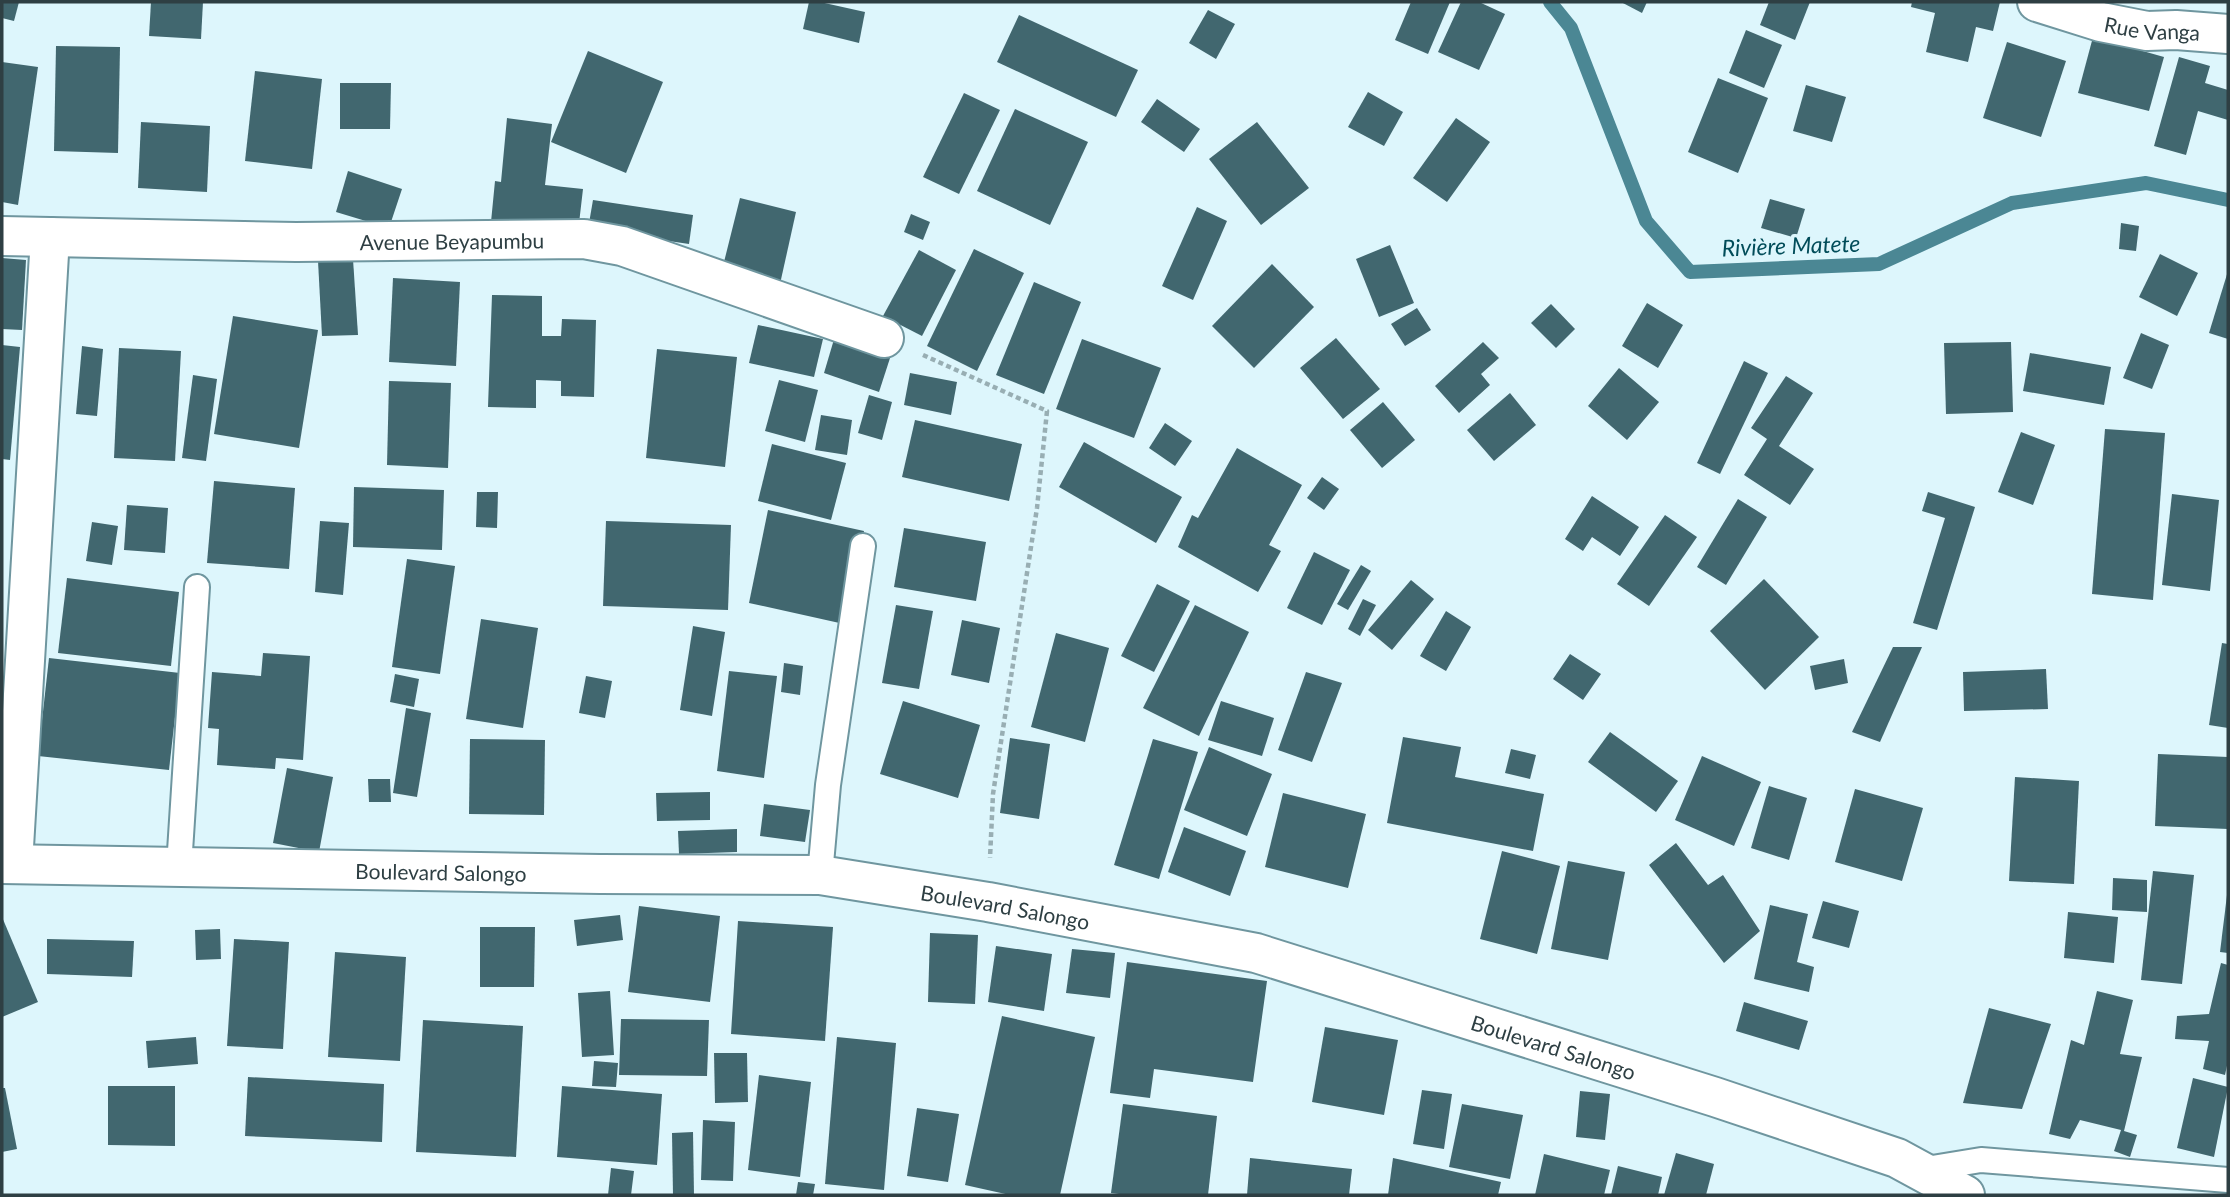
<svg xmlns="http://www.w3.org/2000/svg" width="2230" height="1197" viewBox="0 0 2230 1197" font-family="Lato,sans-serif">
  <rect width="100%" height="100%" fill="#ddf6fc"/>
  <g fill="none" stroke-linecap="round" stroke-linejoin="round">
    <path stroke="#4b8794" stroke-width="14" d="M1550 2 1571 28 1646 221 1690 272 1879 264 2012 203 2146 183 2228 200"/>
  </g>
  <g fill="#41676f">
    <path d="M2 2H19L14 21 2 18Z"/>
    <path d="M151 2H203L201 39 149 36Z"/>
    <path d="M809 2H820L865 12 859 43 803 29Z"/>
    <path d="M1411 2H1450L1428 54 1395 40Z"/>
    <path d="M1461 2H1479L1505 14 1479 70 1438 52Z"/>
    <path d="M1621 2H1647L1642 13Z"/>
    <path d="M1769 2H1810L1795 40 1760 25Z"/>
    <path d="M1912 2H2000L1993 31 1976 27 1968 62 1926 52 1935 13 1911 7Z"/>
    <path d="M1208 10 1235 24 1216 59 1189 43Z"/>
    <path d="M1019 15 1138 70 1116 117 997 62Z"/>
    <path d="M1746 30 1782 45 1764 88 1729 73Z"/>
    <path d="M2093 37 2164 57 2149 111 2078 93Z"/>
    <path d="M2007 42 2066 61 2041 137 1983 118Z"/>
    <path d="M56 46 120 47 118 153 54 151Z"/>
    <path d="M588 51 663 82 626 173 551 142Z"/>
    <path d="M2179 57 2210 66 2205 83 2228 90V120L2198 111 2186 155 2154 146Z"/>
    <path d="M2 62 38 67 18 205 2 202Z"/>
    <path d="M255 71 322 79 312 169 245 161Z"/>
    <path d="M1718 78 1768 98 1738 173 1688 152Z"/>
    <path d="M340 83H391L390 129H340Z"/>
    <path d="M1806 85 1846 97 1832 142 1793 131Z"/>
    <path d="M1368 92 1403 112 1384 146 1348 127Z"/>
    <path d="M964 93 1000 110 959 194 923 177Z"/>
    <path d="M1157 99 1200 129 1184 152 1141 122Z"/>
    <path d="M1015 109 1088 142 1050 225 977 191Z"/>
    <path d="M507 118 552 124 545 185 583 189 578 232 491 222 495 181 501 182Z"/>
    <path d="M1456 118 1490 142 1447 202 1413 178Z"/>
    <path d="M141 122 210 126 207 192 138 188Z"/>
    <path d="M1257 122 1309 188 1261 225 1209 159Z"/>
    <path d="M348 171 402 189 389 228 336 212Z"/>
    <path d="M740 198 796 212 780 284 722 270Z"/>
    <path d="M1770 199 1805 209 1796 238 1761 228Z"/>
    <path d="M593 200 693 215 689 244 588 229Z"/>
    <path d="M1197 207 1227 221 1193 300 1162 286Z"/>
    <path d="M911 214 930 222 923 240 904 232Z"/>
    <path d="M2121 223 2139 226 2136 251 2119 249Z"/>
    <path d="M1390 245 1414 303 1379 317 1356 259Z"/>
    <path d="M974 249 1024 273 977 371 927 346Z"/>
    <path d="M919 250 956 270 922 336 883 316Z"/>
    <path d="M2160 254 2198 273 2177 316 2139 297Z"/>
    <path d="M2 258 26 260 22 330 2 329Z"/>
    <path d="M353 259 358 335 322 336 318 261Z"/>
    <path d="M1272 264 1314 307 1254 368 1212 326Z"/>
    <path d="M2228 271V339L2209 333Z"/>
    <path d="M393 278 460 282 456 366 389 362Z"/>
    <path d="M1034 282 1081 302 1044 394 996 375Z"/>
    <path d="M492 295 542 296V336H561L562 319 596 320 594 397 561 396V381L536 380V408L488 407Z"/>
    <path d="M1647 303 1683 325 1658 368 1622 346Z"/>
    <path d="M1551 304 1575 329 1556 348 1531 323Z"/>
    <path d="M1417 308 1431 330 1405 346 1391 324Z"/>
    <path d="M233 316 318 330 299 448 214 434Z"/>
    <path d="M758 325 823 339 814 377 749 363Z"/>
    <path d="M2141 333 2169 345 2152 389 2123 378Z"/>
    <path d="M835 336 891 355 879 392 824 373Z"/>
    <path d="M1336 338 1380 389 1343 419 1300 368Z"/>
    <path d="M1082 339 1161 368 1134 438 1056 409Z"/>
    <path d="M1483 342 1499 358 1481 374 1490 385 1459 413 1435 386Z"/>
    <path d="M2011 342 2013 412 1946 414 1944 343Z"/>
    <path d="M2 345 20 347 10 460 2 459Z"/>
    <path d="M82 346 103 349 97 416 76 414Z"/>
    <path d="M119 348 181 351 175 461 114 458Z"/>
    <path d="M657 349 737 357 725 467 646 458Z"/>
    <path d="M2030 353 2111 367 2104 405 2023 391Z"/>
    <path d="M1744 361 1768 373 1720 474 1697 463Z"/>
    <path d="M1619 368 1659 402 1627 440 1588 406Z"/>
    <path d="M910 373 957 382 951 415 904 405Z"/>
    <path d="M193 375 217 379 206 461 182 458Z"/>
    <path d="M1786 376 1813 393 1779 446 1814 469 1790 505 1744 475 1767 439 1751 428Z"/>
    <path d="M779 380 818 390 805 442 765 431Z"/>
    <path d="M389 381 451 383 448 468 387 465Z"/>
    <path d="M1510 393 1536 425 1494 461 1467 430Z"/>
    <path d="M869 395 892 402 882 440 858 433Z"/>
    <path d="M1383 402 1415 440 1382 468 1350 430Z"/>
    <path d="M821 415 852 420 847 455 815 450Z"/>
    <path d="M915 420 1022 444 1009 501 902 477Z"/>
    <path d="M1165 423 1192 441 1175 466 1149 448Z"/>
    <path d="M2105 429 2165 433 2153 600 2092 594Z"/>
    <path d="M2021 432 2055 445 2033 505 1998 492Z"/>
    <path d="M1084 442 1182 497 1156 543 1059 487Z"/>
    <path d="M772 444 846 463 831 520 758 501Z"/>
    <path d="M1237 448 1302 485 1269 545 1281 551 1258 592 1178 547 1192 515 1198 518Z"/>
    <path d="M1322 477 1339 489 1324 510 1307 498Z"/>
    <path d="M214 481 295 488 289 569 207 563Z"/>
    <path d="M354 487 444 490 442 550 353 547Z"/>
    <path d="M477 492H498L497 528 476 527Z"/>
    <path d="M1928 492 1975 507 1937 630 1913 623 1945 518 1922 511Z"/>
    <path d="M2172 494 2219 500 2210 591 2162 585Z"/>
    <path d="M1592 496 1639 527 1620 556 1592 537 1583 551 1565 539Z"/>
    <path d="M1738 499 1767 517 1726 585 1697 567Z"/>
    <path d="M127 505 168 508 165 553 124 550Z"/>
    <path d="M768 510 864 531 844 624 749 603Z"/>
    <path d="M1665 515 1697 537 1649 606 1617 584Z"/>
    <path d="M320 521 349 523 343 595 315 592Z"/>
    <path d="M606 521 731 525 728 610 603 606Z"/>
    <path d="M92 522 118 526 112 565 86 561Z"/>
    <path d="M904 528 986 542 976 601 894 587Z"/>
    <path d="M1314 552 1350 570 1322 625 1287 608Z"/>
    <path d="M407 559 455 566 440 674 392 667Z"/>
    <path d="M1361 565 1371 571 1348 610 1337 604Z"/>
    <path d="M67 578 179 592 171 666 58 653Z"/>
    <path d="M1764 579 1819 637 1765 690 1710 631Z"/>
    <path d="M1411 580 1434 599 1392 650 1368 630Z"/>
    <path d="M1157 584 1190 601 1154 672 1121 656Z"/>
    <path d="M1363 599 1376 605 1360 636 1348 629Z"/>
    <path d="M896 605 933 611 919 689 882 683Z"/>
    <path d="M1195 605 1249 632 1199 736 1143 708Z"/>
    <path d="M1446 611 1471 627 1446 671 1420 656Z"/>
    <path d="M481 619 538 628 523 728 466 719Z"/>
    <path d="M962 620 1000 628 989 683 951 675Z"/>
    <path d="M693 626 725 632 712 716 680 710Z"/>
    <path d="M1056 633 1109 648 1085 742 1031 727Z"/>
    <path d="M2222 643 2228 644V728L2209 725Z"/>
    <path d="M1893 647H1922L1880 742 1852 732Z"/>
    <path d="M263 653 310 656 303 760 276 758 275 769 217 765 219 729 208 728 212 672 261 676Z"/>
    <path d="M1570 654 1601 674 1583 700 1553 679Z"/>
    <path d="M49 658 180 673 169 770 38 756Z"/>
    <path d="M1844 659 1848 683 1815 690 1810 666Z"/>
    <path d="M784 663 803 666 800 695 781 692Z"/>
    <path d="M2046 669 2048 709 1964 711 1963 672Z"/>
    <path d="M729 671 777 676 764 778 717 771Z"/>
    <path d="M1306 672 1342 683 1312 762 1278 750Z"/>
    <path d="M395 674 419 679 414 707 390 702Z"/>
    <path d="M586 676 612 681 605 718 579 713Z"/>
    <path d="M903 701 980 725 958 798 880 774Z"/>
    <path d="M1221 701 1274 718 1262 756 1208 740Z"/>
    <path d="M406 708 431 713 417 797 393 793Z"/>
    <path d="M1610 732 1678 781 1656 812 1588 762Z"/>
    <path d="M1403 737 1461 747 1455 777 1544 794 1533 851 1387 823Z"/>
    <path d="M1010 738 1050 744 1039 819 1000 813Z"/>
    <path d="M470 739 545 740 544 815 469 814Z"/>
    <path d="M1153 739 1198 752 1159 879 1114 865Z"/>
    <path d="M1209 747 1272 774 1247 836 1184 810Z"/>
    <path d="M1511 749 1536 755 1530 779 1505 773Z"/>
    <path d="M2158 754 2228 757V829L2155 826Z"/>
    <path d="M1702 756 1761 782 1734 846 1675 820Z"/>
    <path d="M287 768 333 777 319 852 273 843Z"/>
    <path d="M2015 777 2079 781 2074 884 2009 881Z"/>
    <path d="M368 779H390L391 802H369Z"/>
    <path d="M1769 786 1807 798 1789 860 1751 848Z"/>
    <path d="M1855 789 1923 808 1902 881 1835 862Z"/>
    <path d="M710 792V820L657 821 656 793Z"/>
    <path d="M1283 793 1366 814 1348 888 1265 867Z"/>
    <path d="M764 804 810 810 805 842 760 836Z"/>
    <path d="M1184 827 1246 851 1230 896 1168 872Z"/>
    <path d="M737 829V852L679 854 678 831Z"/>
    <path d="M1676 843 1708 885 1723 875 1760 931 1724 963 1649 865Z"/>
    <path d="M1502 851 1560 866 1537 954 1480 939Z"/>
    <path d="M1568 861 1625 872 1608 960 1551 949Z"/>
    <path d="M2153 871 2194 875 2182 984 2141 980Z"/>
    <path d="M2113 878 2147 880V912L2112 910Z"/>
    <path d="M2227 895H2228V953L2220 952Z"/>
    <path d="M1823 901 1859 911 1849 948 1812 938Z"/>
    <path d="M1770 905 1808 914 1797 962 1814 967 1809 992 1754 979Z"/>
    <path d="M639 906 720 916 710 1002 628 992Z"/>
    <path d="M2068 912 2118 917 2114 963 2064 958Z"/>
    <path d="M620 915 623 940 577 946 574 920Z"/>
    <path d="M2 917 38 1002 2 1017Z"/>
    <path d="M738 921 833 927 825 1041 731 1034Z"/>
    <path d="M480 927H535L534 987H480Z"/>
    <path d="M220 929 221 959 196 960 195 930Z"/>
    <path d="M930 933 978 935 975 1004 928 1002Z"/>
    <path d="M47 939 134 941 132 977 47 974Z"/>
    <path d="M234 939 289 942 283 1049 227 1046Z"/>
    <path d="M996 946 1052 954 1044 1011 988 1002Z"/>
    <path d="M1072 949 1115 953 1110 998 1066 993Z"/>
    <path d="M335 952 406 957 400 1061 328 1057Z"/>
    <path d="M1127 962 1267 981 1253 1082 1154 1069 1150 1098 1110 1093Z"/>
    <path d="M2221 963 2228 965V1061L2225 1075 2203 1069 2209 1041 2175 1039 2177 1016 2209 1014Z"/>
    <path d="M610 991 614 1055 582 1057 578 993Z"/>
    <path d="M2097 991 2133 1000 2120 1054 2142 1057 2124 1131 2137 1135 2130 1157 2114 1151 2121 1130 2080 1120 2070 1139 2049 1134 2071 1040 2084 1045Z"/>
    <path d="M1744 1002 1808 1021 1799 1050 1736 1031Z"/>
    <path d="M1989 1008 2051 1024 2022 1109 1963 1103Z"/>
    <path d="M1002 1016 1095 1037 1060 1195H1010L965 1185Z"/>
    <path d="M621 1019 709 1020 707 1076 619 1075Z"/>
    <path d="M423 1020 523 1026 516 1157 416 1152Z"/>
    <path d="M1325 1027 1398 1040 1384 1115 1312 1102Z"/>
    <path d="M196 1037 198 1064 148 1068 146 1041Z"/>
    <path d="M837 1037 896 1043 884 1190 825 1184Z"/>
    <path d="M714 1053H747L748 1102 715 1103Z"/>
    <path d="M594 1061 618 1063 616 1087 592 1086Z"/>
    <path d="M759 1075 811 1082 800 1177 748 1170Z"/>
    <path d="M248 1077 384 1084 382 1142 245 1136Z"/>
    <path d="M2193 1078 2228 1087 2214 1157 2177 1148Z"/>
    <path d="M108 1086H175V1146L108 1145Z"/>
    <path d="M562 1086 662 1094 657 1165 557 1157Z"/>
    <path d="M2 1088H5L17 1149 2 1152Z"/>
    <path d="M1422 1090 1452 1094 1444 1149 1413 1144Z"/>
    <path d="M1580 1091 1610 1094 1605 1140 1576 1137Z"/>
    <path d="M1123 1104 1217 1116 1208 1195H1127L1111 1193Z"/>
    <path d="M1462 1104 1523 1115 1510 1179 1449 1167Z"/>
    <path d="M917 1108 959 1114 948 1182 907 1176Z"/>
    <path d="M703 1120 735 1122 733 1181 701 1180Z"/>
    <path d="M693 1132 694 1195H673L672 1133Z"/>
    <path d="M1676 1153 1714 1164 1706 1195H1664Z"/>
    <path d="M1544 1154 1610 1170 1604 1195H1535Z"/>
    <path d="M1250 1158 1352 1169 1349 1195H1247Z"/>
    <path d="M1393 1158 1501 1182 1498 1195H1388Z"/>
    <path d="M1618 1166 1662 1177 1658 1195H1611Z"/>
    <path d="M611 1168 634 1171 631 1195H608Z"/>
    <path d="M798 1182 815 1184 813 1195H796Z"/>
  </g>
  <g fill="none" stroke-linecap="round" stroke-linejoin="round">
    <g stroke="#6f969f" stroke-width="28">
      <g id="lane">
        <path d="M179 867 197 587"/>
        <path d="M820 875 828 785 863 546"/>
        <path d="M1920 1170 1981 1160 2228 1180"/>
      </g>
    </g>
    <g stroke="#6f969f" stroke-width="42">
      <g id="street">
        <path id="s1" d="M2037 2 2101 22 2147 31 2176 30 2228 34"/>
        <path id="s2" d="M2 236 296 242 584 239 622 246 884 338"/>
        <path id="s3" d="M2 864 600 874 820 875 988 902 1256 953 1715 1097 1897 1158 1965 1195"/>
        <path d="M13 864 50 237"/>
      </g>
    </g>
    <path stroke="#98aeb3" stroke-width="4.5" stroke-dasharray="5 3.5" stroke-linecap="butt" d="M923 355 1047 411 1037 508 993 794 990 858"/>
    <use href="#lane" stroke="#fff" stroke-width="24"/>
    <use href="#street" stroke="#fff" stroke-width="38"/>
  </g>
  <g text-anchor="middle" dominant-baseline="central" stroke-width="7" stroke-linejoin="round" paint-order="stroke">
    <g font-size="21" fill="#2e3f43" stroke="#ddf6fc">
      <text stroke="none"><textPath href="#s1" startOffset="119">Rue Vanga</textPath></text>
      <text stroke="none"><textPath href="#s2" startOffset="450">Avenue Beyapumbu</textPath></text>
      <text stroke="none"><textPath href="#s3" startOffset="439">Boulevard Salongo</textPath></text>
      <text stroke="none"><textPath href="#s3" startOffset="1006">Boulevard Salongo</textPath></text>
      <text stroke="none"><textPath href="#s3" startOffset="1573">Boulevard Salongo</textPath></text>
    </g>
    <g font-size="23" font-style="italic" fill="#014c59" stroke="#ddf6fc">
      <text transform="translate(1791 245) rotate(-2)">Rivière Matete</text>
    </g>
  </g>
  <rect width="2230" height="1197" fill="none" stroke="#2e3f43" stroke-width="7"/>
</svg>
